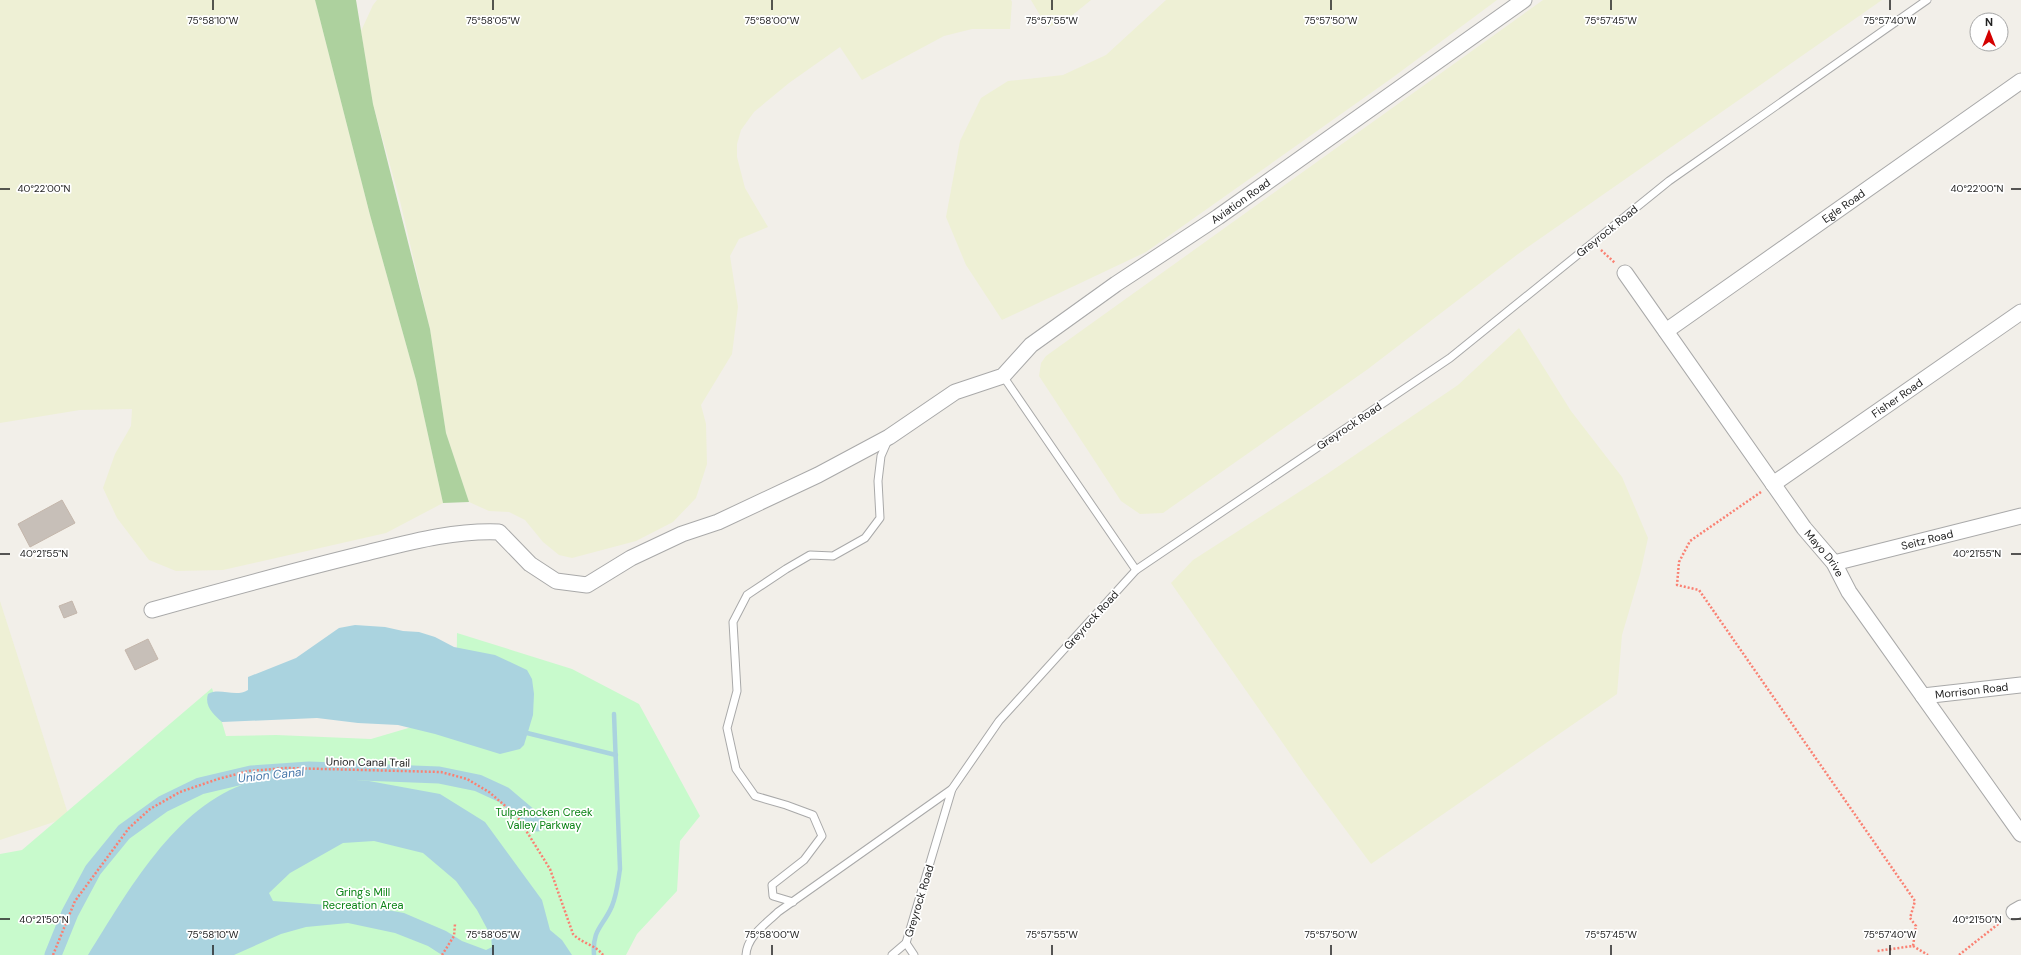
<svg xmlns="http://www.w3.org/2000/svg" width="2021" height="955" viewBox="0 0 2021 955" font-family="'DM Sans',sans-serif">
  <rect width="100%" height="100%" fill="#f2efe9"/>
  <g fill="#eef0d5">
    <path d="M0 0H315L370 215 416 380 443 503 386 533 223 570 176 571 149 560 117 518 103 488 115 454 131 426 132 409 80 410 0 423Z"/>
    <path d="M377 0H1011L1012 2 1010 29H972L944 36 862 80 840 47 789 83 754 112 741 130 737 144V157L745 188 768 227 739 239 730 256 738 307 732 354 701 405 706 424 707 464 696 498 673 522 636 541 572 558 559 555 543 542 525 520 509 512 489 511 469 502 446 433 430 329 400 201 373 104 361 31 373 5Z"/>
    <path d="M1031 0H1091L1064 22 1047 27Z"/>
    <path d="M1166 0H1497L1392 78 1146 252 1002 320 966 265 946 217 960 141 981 98 1008 81 1063 75 1106 55Z"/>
    <path d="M1543 0H1882L1518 254 1368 369 1163 513 1140 514 1121 501 1039 376 1041 363 1046 356Z"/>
    <path d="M1519 328 1571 411 1622 477 1648 538 1640 574 1622 635 1617 694 1371 864 1305 775 1171 583 1193 560 1327 474 1458 385Z"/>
    <path d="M0 601 69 817 0 840Z"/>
  </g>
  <path fill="#add19e" d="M315 0H356L373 104 430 329 446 433 469 502 443 503 416 380 370 215Z"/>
  <path fill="#c8facc" d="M457 633 572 669 639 704 700 816 680 841 677 891 637 934 626 955H0V854L22 850 212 688 226 736 276 735 371 739 456 714Z"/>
  <g fill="#aad3df" fill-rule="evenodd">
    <path d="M355 625 385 627 403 631 419 632 435 637 454 647 495 655 527 670 532 679 534 694 533 715 524 745 520 749 500 754 435 734 398 725 358 723 317 718 222 722C214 715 204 706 208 694 220 687 235 698 248 690V677L296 658 339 628Z"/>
    <path d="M317 777 369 781 440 794 485 822 542 900 550 930 562 940 572 955H442L428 946 395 933 348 923 306 927 281 934 234 955H88C128 892 174 806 250 782 265 777 300 778 317 777ZM374 841 423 853 456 881 477 910 491 936 492 947 486 950 462 941 446 931 404 913 382 909 273 901 269 893 290 873 343 843Z"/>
  </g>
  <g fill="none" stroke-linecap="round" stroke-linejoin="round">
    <g stroke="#aad3df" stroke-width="4.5">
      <path d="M523 732 616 755"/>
      <path d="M594 955C592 929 603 927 612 906 617 894 618 881 620 869L614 714"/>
    </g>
    <path stroke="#aad3df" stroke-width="17" d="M53 955 70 913 93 870 124 832 163 804 200 786 251 774 309 770 439 775 478 783 504 795 537 823"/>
  </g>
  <g fill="#c7bfb8" stroke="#c4b6ab">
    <path d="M62 500 75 523 30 547 18 524Z"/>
    <path d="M72 601 77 613 64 618 59 606Z"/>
    <path d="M148 639 158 659 135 670 125 650Z"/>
  </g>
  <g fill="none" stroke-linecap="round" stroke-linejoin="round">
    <g stroke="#a9a9a9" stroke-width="9">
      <g id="lane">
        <path d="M1003 376 1136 570"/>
        <path d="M793 902 773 896 772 885 804 860 822 836 813 815 786 805 755 796 736 769 727 728 737 691 733 622 747 595 786 569 810 555 833 556 865 538 880 518 878 481 881 456 888 440"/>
        <path d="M746 955C747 936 766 924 778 912L952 789"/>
        <path d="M892 955 906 943"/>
        <path d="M914 955 906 943 952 789 999 721 1136 570 1450 358 1669 181 1927 0"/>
      </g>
    </g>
    <g stroke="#a9a9a9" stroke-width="17">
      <g id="street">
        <path id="s1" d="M1625 273 1804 528 1834 563 1849 592 2021 834"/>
        <path id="s2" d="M1666 331 2021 81"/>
        <path id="s3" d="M1773 484 2021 312"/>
        <path id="s4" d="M1834 563 2021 516"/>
        <path id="s5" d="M152 610C220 591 289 572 358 555 404 544 451 530 499 532L530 564 556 581 587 585 631 558 682 534 718 522 818 475 889 437 955 392 1003 376 1031 345 1116 284 1218 217 1524 0"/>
        <path id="s6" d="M1923 696 2021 685"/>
        <path d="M2014 912 2021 908"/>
      </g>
    </g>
    <g stroke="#fa8072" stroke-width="2.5" stroke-dasharray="2 2" stroke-linecap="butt">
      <path d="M1601 250 1615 263"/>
      <path d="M1761 492 1690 541 1679 562 1677 585 1699 590 1915 901 1910 918 1916 926 1913 946 1877 951"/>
      <path d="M1913 946 1928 955"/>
      <path d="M53 955 75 901 129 828 150 809 180 792 218 779 249 771 286 768 441 772 467 779 489 792 517 816 550 869 573 934C581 943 596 945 603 955"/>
      <path d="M442 955 454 936 455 924"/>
      <path d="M1959 955 2002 921"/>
    </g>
    <use href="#lane" stroke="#fff" stroke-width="7"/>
    <use href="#street" stroke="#fff" stroke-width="15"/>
  </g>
  <path fill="none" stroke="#222" stroke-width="1.5" d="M213 0V10M493 0V10M772 0V10M1052 0V10M1331 0V10M1611 0V10M1890 0V10M0 189H10M2011 189H2021M0 554H10M2011 554H2021M0 919H10M2011 919H2021M213 945V955M493 945V955M772 945V955M1052 945V955M1331 945V955M1611 945V955M1890 945V955"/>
  <g text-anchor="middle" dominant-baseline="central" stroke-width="3.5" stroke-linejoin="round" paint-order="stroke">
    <g font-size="11" fill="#222" stroke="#fff">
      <text stroke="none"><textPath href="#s5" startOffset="1227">Aviation Road</textPath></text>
      <text stroke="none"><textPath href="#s2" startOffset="217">Egle Road</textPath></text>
      <text transform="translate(1607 231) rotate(-39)">Greyrock Road</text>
      <text stroke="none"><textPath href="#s3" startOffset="151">Fisher Road</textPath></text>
      <text transform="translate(1349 426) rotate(-34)">Greyrock Road</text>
      <text stroke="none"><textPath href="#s4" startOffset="96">Seitz Road</textPath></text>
      <text stroke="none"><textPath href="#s1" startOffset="344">Mayo Drive</textPath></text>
      <text transform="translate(1091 620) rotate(-48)">Greyrock Road</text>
      <text stroke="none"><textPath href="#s6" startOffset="49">Morrison Road</textPath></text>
      <text transform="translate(368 762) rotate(1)">Union Canal Trail</text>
      <text transform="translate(919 901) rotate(-73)">Greyrock Road</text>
    </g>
    <g font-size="11" fill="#0c8416" stroke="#fff">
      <text x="544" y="812">Tulpehocken Creek<tspan x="544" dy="13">Valley Parkway</tspan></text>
      <text x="363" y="892">Gring's Mill<tspan x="363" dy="13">Recreation Area</tspan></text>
    </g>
    <g font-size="12" font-style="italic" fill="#4a7aab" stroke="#fff">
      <text transform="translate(271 775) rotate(-6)">Union Canal</text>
    </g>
  </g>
  <g font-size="10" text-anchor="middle" fill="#222" stroke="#fff" stroke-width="3.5" stroke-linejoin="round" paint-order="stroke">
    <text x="213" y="24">75°58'10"W</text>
    <text x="493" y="24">75°58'05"W</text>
    <text x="772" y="24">75°58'00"W</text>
    <text x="1052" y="24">75°57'55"W</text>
    <text x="1331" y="24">75°57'50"W</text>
    <text x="1611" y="24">75°57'45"W</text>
    <text x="1890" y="24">75°57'40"W</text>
    <text x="44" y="192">40°22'00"N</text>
    <text x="1977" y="192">40°22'00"N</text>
    <text x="44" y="557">40°21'55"N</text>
    <text x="1977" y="557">40°21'55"N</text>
    <text x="44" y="923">40°21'50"N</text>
    <text x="1977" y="923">40°21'50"N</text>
    <text x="213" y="938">75°58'10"W</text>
    <text x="493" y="938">75°58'05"W</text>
    <text x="772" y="938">75°58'00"W</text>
    <text x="1052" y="938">75°57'55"W</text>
    <text x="1331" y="938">75°57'50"W</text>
    <text x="1611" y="938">75°57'45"W</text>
    <text x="1890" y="938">75°57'40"W</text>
  </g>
  <g transform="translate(1989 32)"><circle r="19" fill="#ffffff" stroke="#a7a7a7"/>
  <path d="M0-3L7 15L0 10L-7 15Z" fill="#d40000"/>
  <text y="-6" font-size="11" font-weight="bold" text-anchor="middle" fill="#222222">N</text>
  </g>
</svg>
